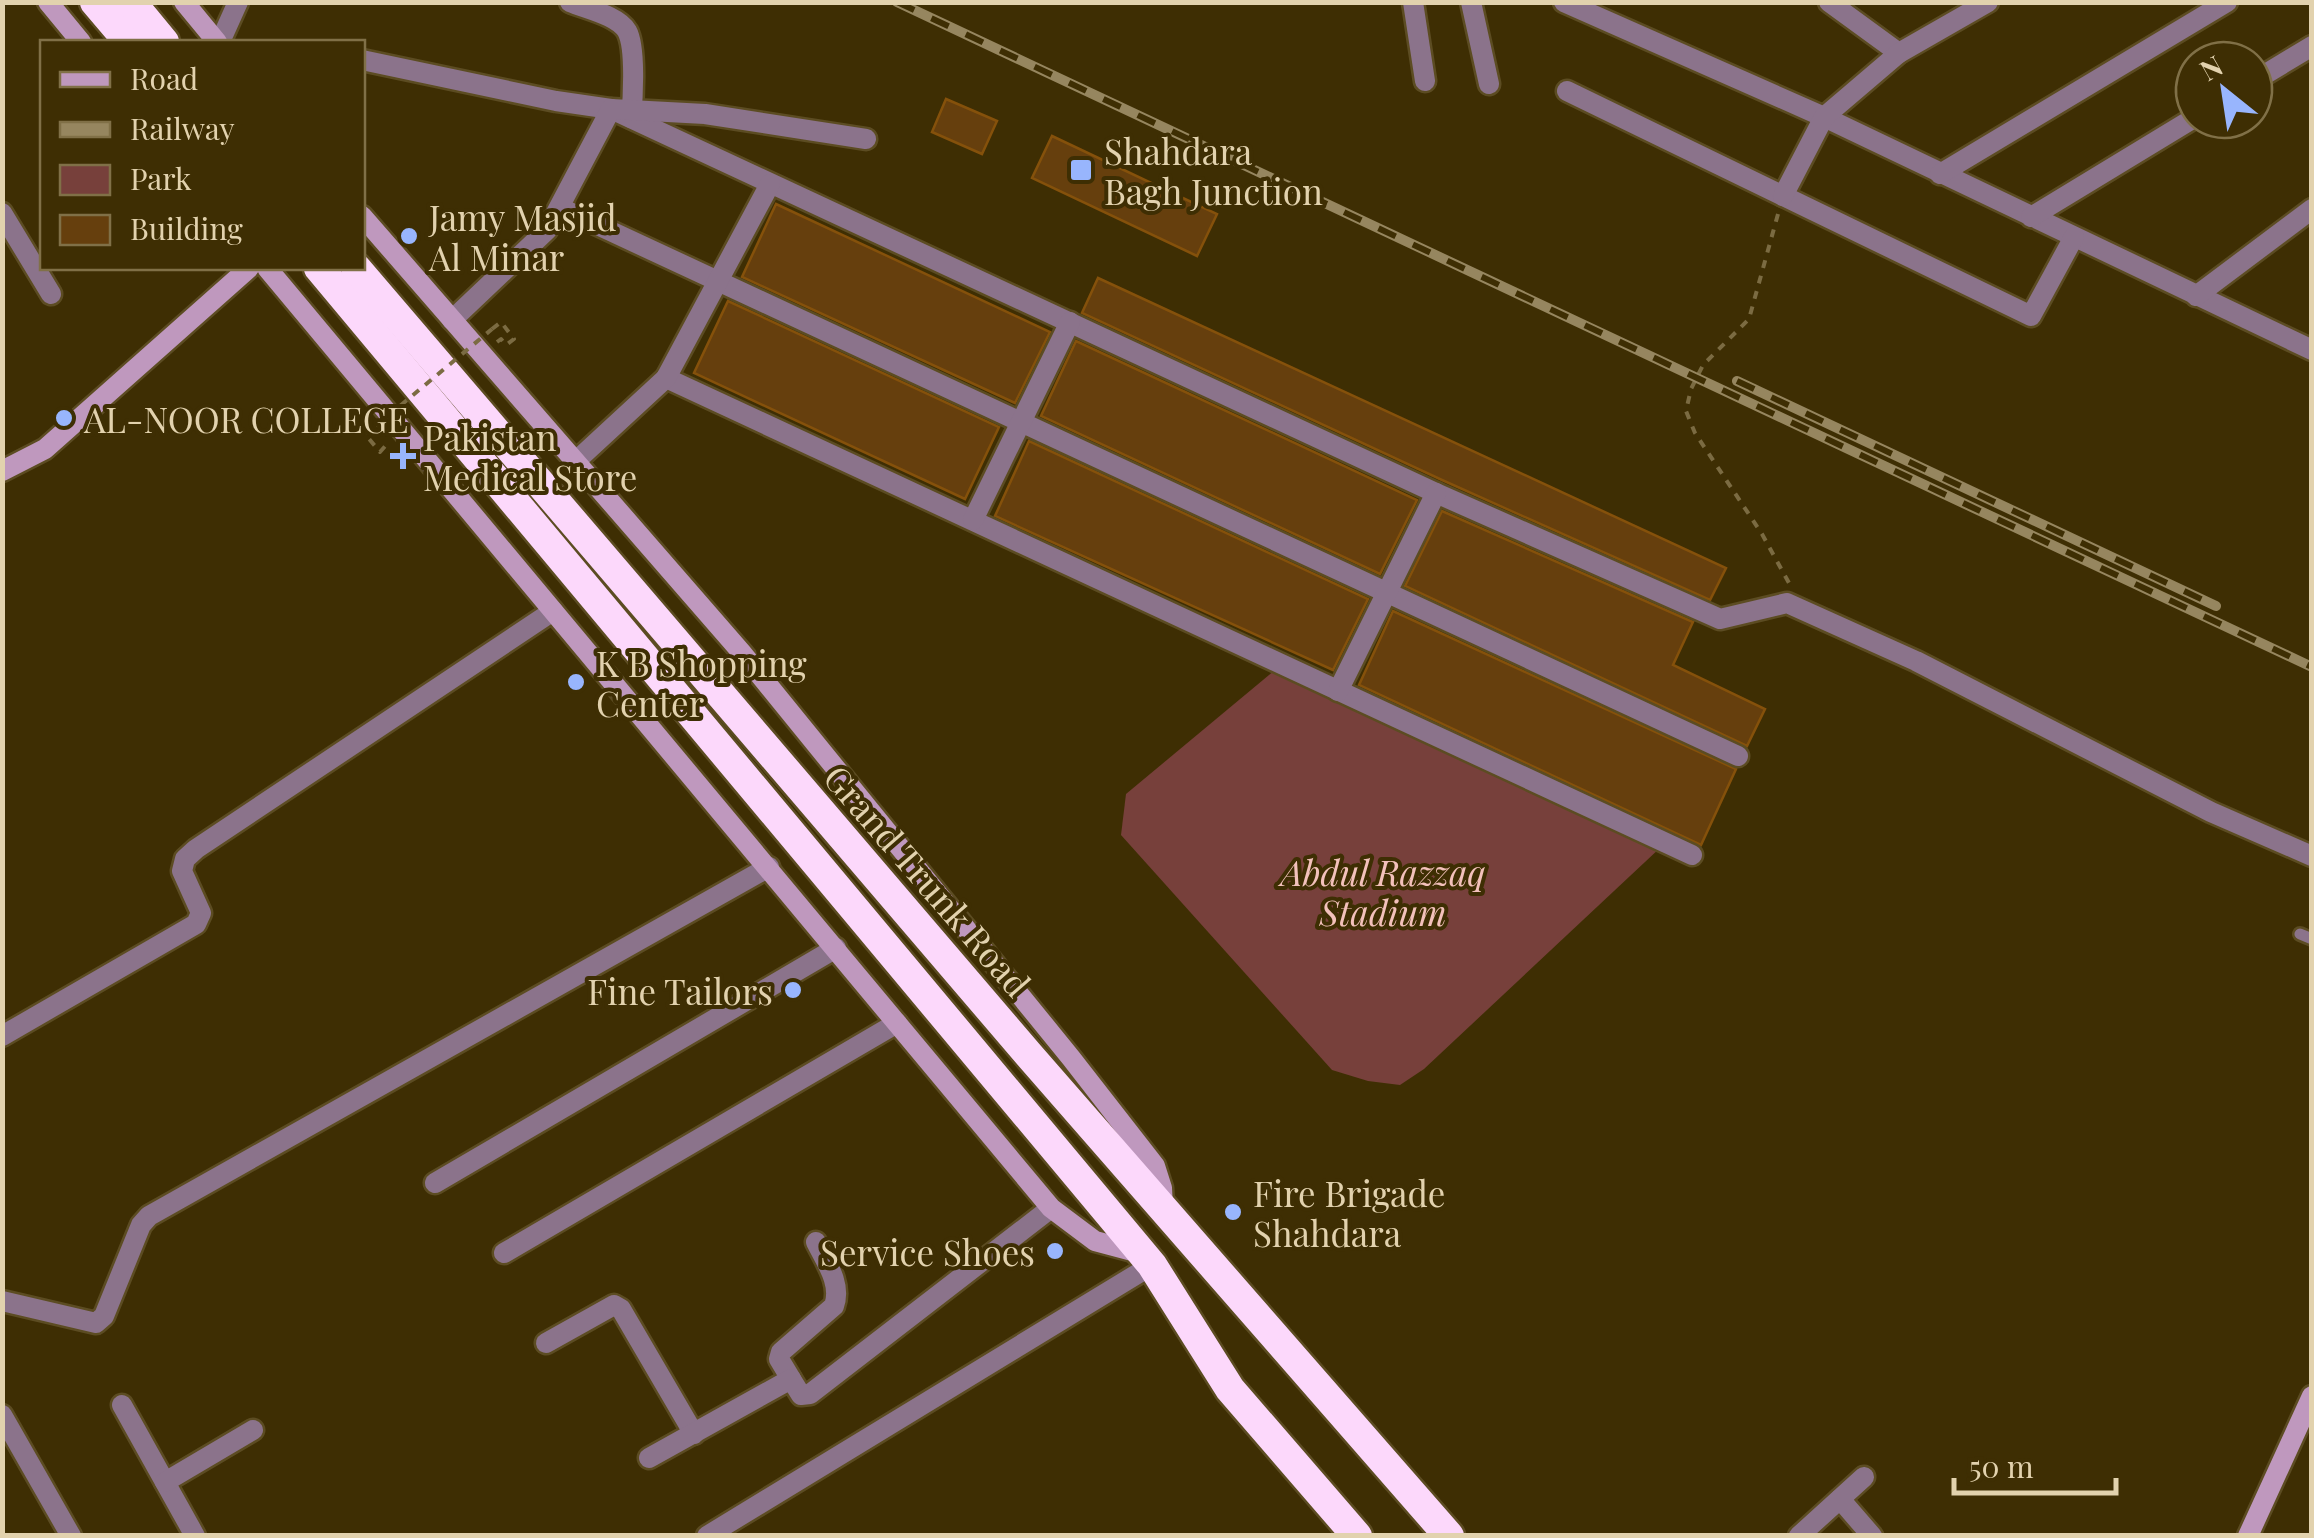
<svg xmlns="http://www.w3.org/2000/svg" width="2314" height="1538" viewBox="0 0 2314 1538" font-family="'Playfair Display',serif">
  <rect width="100%" height="100%" fill="#3e2e03"/>
  <path fill="#77403b" d="M1275 670 1661 847 1424 1069 1400 1085 1368 1081 1332 1070 1121 835 1126 794Z"/>
  <g fill="#663f0d" stroke="#85510b" stroke-width="2.5">
    <path d="M946 99 997 121 982 154 932 132Z"/>
    <path d="M1052 136 1217 214 1197 256 1032 178Z"/>
    <path d="M776 204 1050 332 1015 403 742 277Z"/>
    <path d="M1098 278 1726 568 1710 600 1442 480 1082 313Z"/>
    <path d="M728 301 999 427 965 499 694 373Z"/>
    <path d="M1076 341 1417 500 1380 574 1041 416Z"/>
    <path d="M1029 441 1368 599 1333 670 995 516Z"/>
    <path d="M1442 511 1693 622 1673 665 1765 709 1747 746 1405 586Z"/>
    <path d="M1393 611 1736 769 1701 845 1359 685Z"/>
  </g>
  <g fill="none" stroke-linecap="round" stroke-linejoin="round">
    <g stroke="#5c4c22" stroke-width="16">
      <path id="lane" d="M2300 934 2312 939"/>
    </g>
    <g stroke="#5c4c22" stroke-width="25">
      <g id="street">
        <path d="M570 2C586 9 617 15 627 31 636 47 633 99 631 118"/>
        <path d="M1413 2 1425 81"/>
        <path d="M1471 2 1489 84"/>
        <path d="M1564 2 1824 117 2312 350"/>
        <path d="M1829 2 1899 53"/>
        <path d="M220 42 238 2"/>
        <path d="M362 60 556 101 611 109 1436 493 1720 619 1787 603 1916 661 2211 812 2312 856"/>
        <path d="M2254 81 2312 46"/>
        <path d="M1567 91 2031 316 2074 237"/>
        <path d="M1940 174 2227 2"/>
        <path d="M1783 196 1824 117 1899 53 1988 2"/>
        <path d="M561 208 1738 756"/>
        <path d="M2 213 51 294"/>
        <path d="M2031 217 2194 118"/>
        <path d="M2196 296 2312 209"/>
        <path d="M452 320 547 230 611 109 705 114 866 139"/>
        <path d="M666 378 1692 855"/>
        <path d="M575 462 666 378 770 184"/>
        <path d="M973 520 1070 322"/>
        <path d="M1338 691 1436 493"/>
        <path d="M2 1036 196 924 201 913 182 871 185 859 196 849 553 611"/>
        <path d="M435 1183 836 948"/>
        <path d="M504 1253 897 1023"/>
        <path d="M2 1301 96 1323 104 1316 141 1225 149 1216 769 867"/>
        <path d="M546 1343 614 1305 621 1309 694 1434"/>
        <path d="M791 1379 779 1359 781 1352 834 1306C842 1284 826 1262 816 1242"/>
        <path d="M122 1405 195 1536"/>
        <path d="M2 1415 71 1536"/>
        <path d="M649 1458 791 1379 801 1395 810 1394 1051 1208"/>
        <path d="M165 1482 253 1430"/>
        <path d="M1840 1499 1872 1536"/>
        <path d="M707 1536 1152 1265"/>
        <path d="M1799 1536 1864 1477"/>
      </g>
    </g>
    <g stroke="#5c4c22" stroke-width="25">
      <g id="secondary">
        <path d="M48 2 81 42"/>
        <path d="M184 2 217 42"/>
        <path d="M362 216 742 653 1071 1058 1155 1166 1162 1188 1163 1207"/>
        <path d="M267 268 1051 1208 1095 1241 1140 1253"/>
        <path d="M2 471 45 449 249 268"/>
        <path d="M2248 1536 2312 1396"/>
      </g>
    </g>
    <g stroke="#5c4c22" stroke-width="35">
      <g id="highway">
        <path d="M95 2 129 42"/>
        <path d="M131 2 164 42"/>
        <path d="M319 268 1152 1265 1230 1389 1357 1536"/>
        <path d="M356 268 1029 1055 1449 1536"/>
      </g>
    </g>
    <g stroke="#7b6b42" stroke-width="4" stroke-dasharray="8 8" stroke-linecap="butt">
      <path d="M1778 214 1749 319 1703 365 1691 389 1686 411 1695 433 1762 534 1789 583"/>
      <path d="M492 329 501 322 514 339 506 345 501 339 497 342"/>
      <path d="M372 428 365 434 380 452 387 444"/>
    </g>
    <use href="#lane" stroke="#8b738b" stroke-width="11"/>
    <use href="#street" stroke="#8b738b" stroke-width="20"/>
    <use href="#secondary" stroke="#bf98be" stroke-width="20"/>
    <use href="#highway" stroke="#fcd8fb" stroke-width="30"/>
    <g stroke="#96865f" stroke-width="10">
      <g id="rail">
        <path d="M897 2 2312 667"/>
        <path d="M1737 381 2216 606"/>
      </g>
    </g>
    <use href="#rail" stroke="#3e2e03" stroke-width="6" stroke-dasharray="19" stroke-linecap="butt"/>
    <path stroke="#7b6b42" stroke-width="4" stroke-dasharray="8 8" stroke-linecap="butt" d="M376 426 492 329"/>
  </g>
  <g fill="#98b5fd" stroke="#3e2e03" stroke-width="4">
    <rect x="1069" y="158" width="24" height="24" rx="5"/>
    <circle cx="409" cy="236" r="10"/>
    <circle cx="64" cy="418" r="10"/>
    <path d="M398 441h10v10h10v10h-10v10h-10v-10h-10v-10h10z"/>
    <circle cx="576" cy="682" r="10"/>
    <circle cx="793" cy="990" r="10"/>
    <circle cx="1233" cy="1212" r="10"/>
    <circle cx="1055" cy="1251" r="10"/>
  </g>
  <g text-anchor="middle" dominant-baseline="central" stroke-width="8" stroke-linejoin="round" paint-order="stroke">
    <g font-size="35" fill="#e2d2ae" stroke="#3e2e03" text-anchor="start">
      <text x="1104" y="150">Shahdara<tspan x="1104" dy="40">Bagh Junction</tspan></text>
      <text x="429" y="216">Jamy Masjid<tspan x="429" dy="40">Al Minar</tspan></text>
      <text x="84" y="418">AL-NOOR COLLEGE</text>
      <text x="423" y="436">Pakistan<tspan x="423" dy="40">Medical Store</tspan></text>
      <text x="596" y="662">K B Shopping<tspan x="596" dy="40">Center</tspan></text>
      <text x="773" y="990" text-anchor="end">Fine Tailors</text>
      <text x="1253" y="1192">Fire Brigade<tspan x="1253" dy="40">Shahdara</tspan></text>
      <text x="1035" y="1251" text-anchor="end">Service Shoes</text>
    </g>
    <g font-size="35" font-style="italic" fill="#f3c1bb" stroke="#3e2e03">
      <text x="1383" y="871">Abdul Razzaq<tspan x="1383" dy="40">Stadium</tspan></text>
    </g>
    <g font-size="35" fill="#e2d2ae" stroke="#3e2e03">
      <text transform="translate(928 880) rotate(49)">Grand Trunk Road</text>
    </g>
  </g>
  <rect width="2314" height="1538" fill="none" stroke="#e2d2ae" stroke-width="10"/>
  <rect x="40" y="40" width="325" height="230" fill="#3e2e03" stroke="#807047" stroke-width="2.5"/>
  <rect x="60" y="72" width="50" height="15" fill="#bf98be" stroke="#807047" stroke-width="2.5"/>
  <text x="130" y="90" font-size="30" fill="#e2d2ae">Road</text>
  <rect x="60" y="122" width="50" height="15" fill="#96865f" stroke="#807047" stroke-width="2.5"/>
  <text x="130" y="140" font-size="30" fill="#e2d2ae">Railway</text>
  <rect x="60" y="165" width="50" height="30" fill="#77403b" stroke="#807047" stroke-width="2.5"/>
  <text x="130" y="190" font-size="30" fill="#e2d2ae">Park</text>
  <rect x="60" y="215" width="50" height="30" fill="#663f0d" stroke="#807047" stroke-width="2.5"/>
  <text x="130" y="240" font-size="30" fill="#e2d2ae">Building</text>
  <g transform="translate(2224 90) rotate(330)"><circle r="48" fill="#3e2e03" stroke="#807047" stroke-width="2.5"/>
  <path d="M0-8L18 38L0 25L-18 38Z" fill="#98b5fd"/>
  <text y="-15" font-size="28" font-weight="bold" text-anchor="middle" fill="#e2d2ae">N</text>
  </g>
  <path d="M1954 1478v15h162v-15" fill="none" stroke="#e2d2ae" stroke-width="5"/>
  <text x="1969" y="1478" font-size="30" fill="#e2d2ae" stroke="#3e2e03" stroke-width="8" paint-order="stroke">50 m</text>
</svg>
